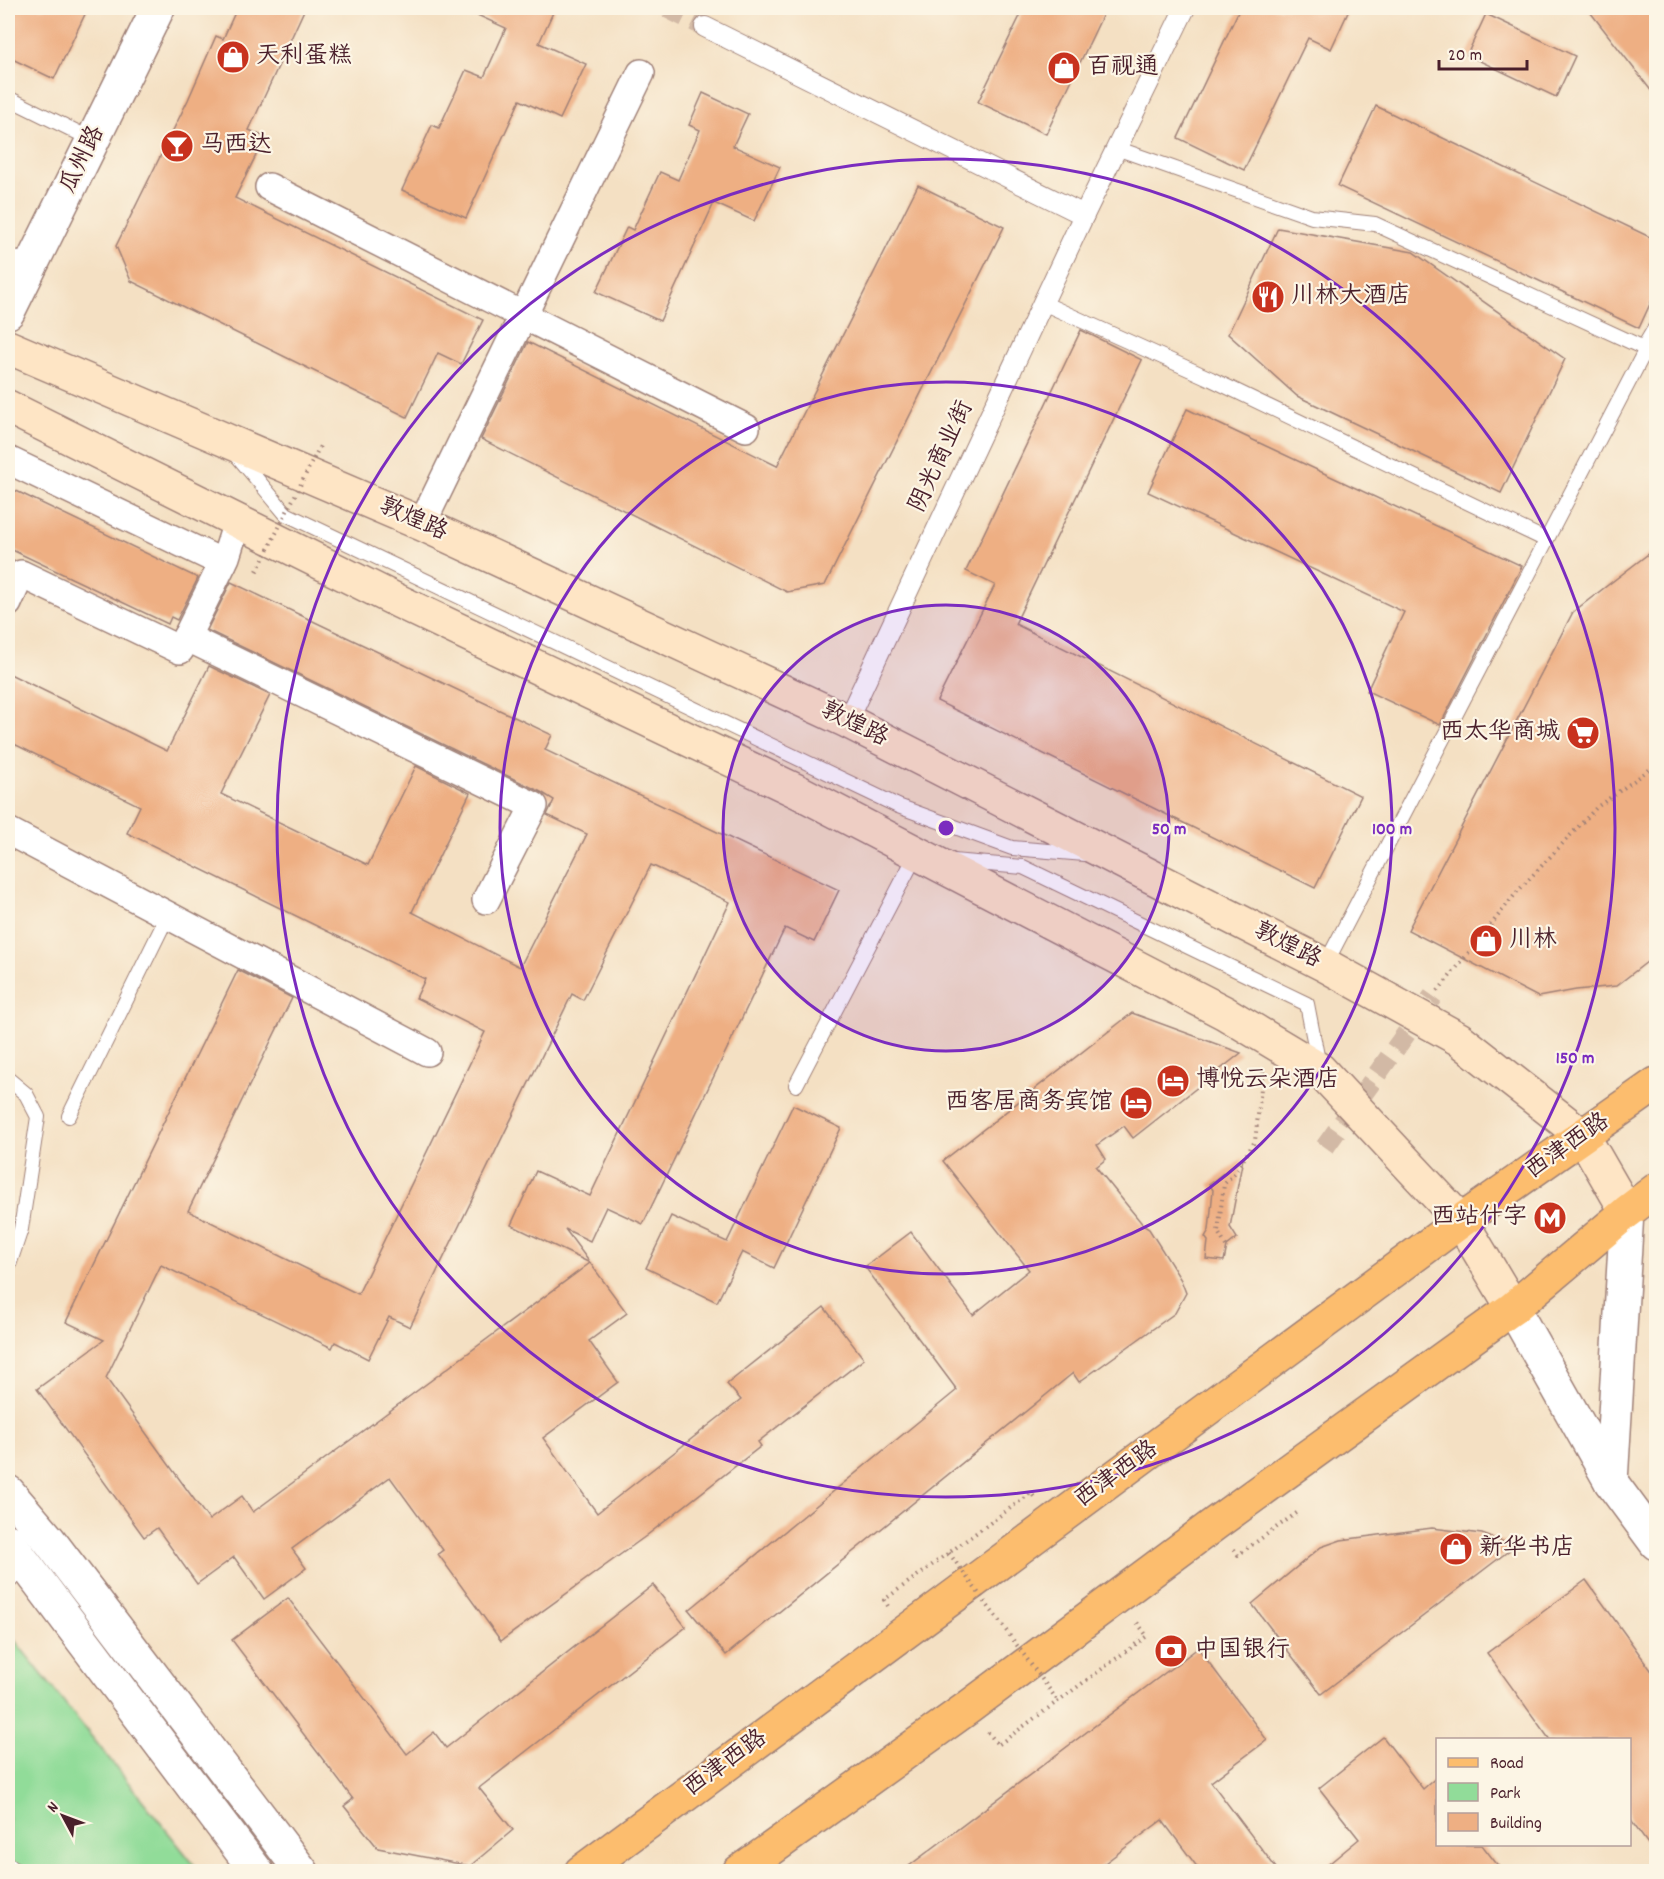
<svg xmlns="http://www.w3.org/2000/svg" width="1664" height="1879" viewBox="0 0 1664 1879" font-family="Dekko,'LXGW WenKai TC',sans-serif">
  <rect width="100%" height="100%" fill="#fcf5e5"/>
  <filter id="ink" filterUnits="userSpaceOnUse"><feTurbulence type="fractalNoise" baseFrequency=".0167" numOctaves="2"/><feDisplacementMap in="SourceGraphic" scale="12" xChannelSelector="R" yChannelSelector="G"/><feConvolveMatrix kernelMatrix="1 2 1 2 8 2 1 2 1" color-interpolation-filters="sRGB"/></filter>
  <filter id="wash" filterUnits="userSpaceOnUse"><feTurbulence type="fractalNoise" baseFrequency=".008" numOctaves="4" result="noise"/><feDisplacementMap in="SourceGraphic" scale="24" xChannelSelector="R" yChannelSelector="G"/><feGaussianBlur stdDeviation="1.35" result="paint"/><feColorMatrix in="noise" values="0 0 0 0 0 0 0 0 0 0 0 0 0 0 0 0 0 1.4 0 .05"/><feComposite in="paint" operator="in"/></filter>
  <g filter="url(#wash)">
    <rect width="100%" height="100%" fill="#f4e0c3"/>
    <path fill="#91dc99" stroke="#6e7e62" stroke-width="1.5" d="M8 1632 199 1871H8Z"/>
    <g id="blocks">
      <g fill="#eeaf83" fill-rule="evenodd">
        <path d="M16 8H88L54 79 8 57V26Z"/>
        <path d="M237 8H305L249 130 265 137 235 198 483 320 461 364 438 353 407 417 131 281 116 246 188 100 216 36 223 39Z"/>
        <path d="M462 8H555L539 43 586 64 560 119 520 100 466 218 402 190 432 125 439 128 466 70 484 77 506 28Z"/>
        <path d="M1024 8H1106L1046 134 978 102Z"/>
        <path d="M1240 8H1350L1331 49 1308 38 1244 170 1178 138Z"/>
        <path d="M1587 8H1656V97Z"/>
        <path d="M1486 14 1575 56 1556 97 1467 55Z"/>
        <path d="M703 93 748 114 733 146 780 167 754 221 714 203 660 321 596 292 627 227 633 230 660 172 678 180 700 130 689 125Z"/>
        <path d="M1376 106 1656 240V291L1639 328 1338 186Z"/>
        <path d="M918 185 1004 227 825 585 787 592 481 439 528 342 777 466Z"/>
        <path d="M1278 228 1413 252 1565 359 1501 493 1297 396 1228 334Z"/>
        <path d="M1081 330 1142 360 1015 624 1361 796 1315 888 937 701 995 585 966 571Z"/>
        <path d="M1187 409 1522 566 1440 725 1367 691 1404 612 1148 492Z"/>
        <path d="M8 487 198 578 177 620 171 617 168 624 8 548Z"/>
        <path d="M1656 548V955L1616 986 1576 990 1538 997 1408 930 1573 612Z"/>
        <path d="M231 582 552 735 545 750 839 890 814 942 785 928 643 1224 606 1207 590 1241 565 1229 627 1313 589 1341 618 1382 543 1438 597 1513 741 1400 727 1384 824 1307 864 1359 758 1442 761 1446 646 1536 501 1641 438 1554 443 1550 390 1477 292 1549 306 1568 264 1599 234 1557 197 1584 157 1528 144 1537 37 1389 104 1340 66 1322 238 970 292 998 188 1211 358 1294 485 1032 416 998 425 979 127 833 140 806 8 741V673L167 751 209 666 270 695 221 794 368 865 416 766 470 793 412 912 520 967 587 834 547 815 554 800 541 792 207 630ZM651 865 730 902 590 1196 536 1171 511 1225 590 1263 253 1512 242 1496 209 1520 106 1378 161 1265 332 1348 335 1342 368 1359 389 1317 410 1327 572 994 583 1000Z"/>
        <path d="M1132 1013 1241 1053 1133 1138 1124 1126 1097 1145 1106 1159 1096 1167 1144 1226 1149 1229 1181 1280 1186 1293 1175 1313 1079 1382 1073 1373 726 1655 689 1610 957 1390 865 1267 911 1232 973 1315 1029 1270 943 1161Z"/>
        <path d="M793 1105 841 1128 774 1268 742 1252 717 1302 646 1268 671 1216 727 1242Z"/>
        <path d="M1243 1158 1230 1227 1237 1238 1227 1246 1224 1261 1206 1259 1208 1241 1205 1237 1209 1230 1213 1190 1209 1184Z"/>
        <path d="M1432 1528 1482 1534 1515 1546 1321 1694 1252 1604 1321 1547 1341 1540Z"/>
        <path d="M1586 1580 1656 1677V1855L1629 1818V1740H1550L1487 1653Z"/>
        <path d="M653 1585 686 1627 479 1788 513 1830 470 1866 378 1848 344 1806 353 1799 232 1640 288 1598 407 1754 434 1732 446 1748Z"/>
        <path d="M1198 1648 1267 1740 1211 1782 1279 1872H1201L1162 1820 1093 1872H901Z"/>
        <path d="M1383 1737 1423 1789 1437 1777V1845H1482L1503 1872H1319L1359 1839 1319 1788Z"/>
      </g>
    </g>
  </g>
  <g filter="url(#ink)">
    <use href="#blocks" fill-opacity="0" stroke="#9f8077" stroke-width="1.5"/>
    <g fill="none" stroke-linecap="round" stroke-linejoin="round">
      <g stroke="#d2b9a5" stroke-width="20" stroke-dasharray="20 10" stroke-linecap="butt">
        <path d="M667 8 705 27"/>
        <path d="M1325 1147 1433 996"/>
      </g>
      <g stroke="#9f8077" stroke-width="16">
        <g id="service">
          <path d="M8 98 93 140"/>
          <path d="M1116 148 1312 217 1375 224 1646 349 1325 965"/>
          <path d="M1043 303 1211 379 1546 540"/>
          <path d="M235 453 286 514 898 806 1012 848 1085 854"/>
          <path d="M953 861 1023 867 1307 1004 1319 1066"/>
          <path d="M8 1079 26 1094 38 1117 21 1229 8 1268"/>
          <path d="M796 1085 917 853"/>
          <path d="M69 1116 168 915"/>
          <path d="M8 1582 28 1567"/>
        </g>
      </g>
      <g stroke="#9f8077" stroke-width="22">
        <g id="pedestrian">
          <path d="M705 27 1084 215"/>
          <path d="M1646 349 1656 332"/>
          <path d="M847 721 1084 215 1185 8"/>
          <path d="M8 1868 13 1872"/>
        </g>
      </g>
      <g stroke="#9f8077" stroke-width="30">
        <g id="minor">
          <path d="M269 187 746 428"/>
          <path d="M8 262 28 271"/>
          <path d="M8 460 223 563"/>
          <path d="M422 524 641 73"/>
          <path d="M8 603 21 574 180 650 226 557 237 522"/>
          <path d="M186 637 534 806 486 900"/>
          <path d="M8 831 427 1052"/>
        </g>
      </g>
      <g stroke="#9f8077" stroke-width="36">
        <g id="tertiary">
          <path d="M8 312 158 8"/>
          <path d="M1513 1308 1611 1482 1656 1543"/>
          <path d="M1611 1482 1627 1212"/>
          <path d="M8 1492 49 1540 302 1872"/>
          <path d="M8 1541 257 1872"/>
        </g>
      </g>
      <g stroke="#9f8077" stroke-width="36">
        <g id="secondary">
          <path d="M8 347 422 524 847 721 1325 965 1459 1039 1583 1136 1627 1212"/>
          <path d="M8 407 400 602 799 792 1225 1013 1320 1070 1461 1221 1513 1308"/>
        </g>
      </g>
      <g stroke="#9f8077" stroke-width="36">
        <g id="primary">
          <path d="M581 1872 1461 1221 1656 1084"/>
          <path d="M739 1872 969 1707 1216 1523 1513 1308 1627 1212 1656 1190"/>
        </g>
      </g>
      <g stroke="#9f8077" stroke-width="4" stroke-dasharray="1.5 4.5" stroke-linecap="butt">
        <path d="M1438 991 1517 892 1597 807 1656 765"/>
        <path d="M1226 1246 1218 1232 1224 1184 1235 1173 1255 1141 1263 1071"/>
        <path d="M1234 1549 1238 1555 1298 1512"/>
        <path d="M888 1606 884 1600 1031 1493 1035 1498"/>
        <path d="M988 1732 998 1745 1147 1636 1136 1621"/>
      </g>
      <use href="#service" stroke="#fff" stroke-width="14"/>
      <use href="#pedestrian" stroke="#fff" stroke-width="20"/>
      <use href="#minor" stroke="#fff" stroke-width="27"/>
      <use href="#tertiary" stroke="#fff" stroke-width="33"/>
      <use href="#secondary" stroke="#fee5c5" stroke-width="33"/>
      <use href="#primary" stroke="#fcbd6e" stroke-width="33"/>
      <g stroke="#9f8077" stroke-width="4" stroke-dasharray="1.5 4.5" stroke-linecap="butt">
        <path d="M257 571 321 444"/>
        <path d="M949 1553 1058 1701"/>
      </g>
    </g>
  </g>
  <circle cx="946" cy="828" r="223" fill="#7b2cbf" fill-opacity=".12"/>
  <g fill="none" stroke="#7b2cbf" stroke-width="3">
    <circle cx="946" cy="828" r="223"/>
    <circle cx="946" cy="828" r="446"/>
    <circle cx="946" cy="828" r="669"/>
  </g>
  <defs>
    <g id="shop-disc" transform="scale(1.725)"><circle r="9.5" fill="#c8321e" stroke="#fcf5e5"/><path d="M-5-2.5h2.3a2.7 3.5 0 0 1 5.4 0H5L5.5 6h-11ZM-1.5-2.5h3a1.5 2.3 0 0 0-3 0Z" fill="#fff"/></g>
    <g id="bar-disc" transform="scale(1.725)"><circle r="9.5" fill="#c8321e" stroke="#fcf5e5"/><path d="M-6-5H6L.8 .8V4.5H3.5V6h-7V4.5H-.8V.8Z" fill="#fff"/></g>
    <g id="restaurant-disc" transform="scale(1.725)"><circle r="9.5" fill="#c8321e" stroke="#fcf5e5"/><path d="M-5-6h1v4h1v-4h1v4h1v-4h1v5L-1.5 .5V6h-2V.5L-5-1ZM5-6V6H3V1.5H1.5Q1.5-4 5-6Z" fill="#fff"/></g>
    <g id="supermarket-disc" transform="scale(1.725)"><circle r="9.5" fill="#c8321e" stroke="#fcf5e5"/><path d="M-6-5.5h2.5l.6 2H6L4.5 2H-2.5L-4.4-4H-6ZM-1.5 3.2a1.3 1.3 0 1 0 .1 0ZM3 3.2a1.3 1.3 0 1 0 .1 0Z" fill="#fff"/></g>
    <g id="hotel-disc" transform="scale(1.725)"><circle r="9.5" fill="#c8321e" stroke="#fcf5e5"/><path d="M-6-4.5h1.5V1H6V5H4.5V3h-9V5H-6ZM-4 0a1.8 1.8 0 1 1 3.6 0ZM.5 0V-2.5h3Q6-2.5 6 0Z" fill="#fff"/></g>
    <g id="metro-disc" transform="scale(1.725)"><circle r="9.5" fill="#c8321e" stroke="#fcf5e5"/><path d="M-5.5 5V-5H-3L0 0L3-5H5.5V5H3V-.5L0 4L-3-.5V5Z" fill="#fff"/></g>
    <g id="bank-disc" transform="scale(1.725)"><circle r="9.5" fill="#c8321e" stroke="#fcf5e5"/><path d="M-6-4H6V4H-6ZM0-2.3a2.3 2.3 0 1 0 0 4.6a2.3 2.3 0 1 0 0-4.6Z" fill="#fff"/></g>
  </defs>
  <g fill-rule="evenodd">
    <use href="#shop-disc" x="233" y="57"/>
    <use href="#shop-disc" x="1064" y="68"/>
    <use href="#bar-disc" x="177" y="146"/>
    <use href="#restaurant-disc" x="1268" y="297"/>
    <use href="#supermarket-disc" x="1583" y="733"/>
    <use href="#shop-disc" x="1486" y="941"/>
    <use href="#hotel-disc" x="1173" y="1081"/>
    <use href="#hotel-disc" x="1136" y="1103"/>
    <use href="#metro-disc" x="1550" y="1218"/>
    <use href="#shop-disc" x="1456" y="1549"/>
    <use href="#bank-disc" x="1171" y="1651"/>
  </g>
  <g text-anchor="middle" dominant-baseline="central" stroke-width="4.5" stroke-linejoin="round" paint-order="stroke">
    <g font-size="24" fill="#4a1f2b" stroke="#fcf5e5" text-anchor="start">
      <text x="256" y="57">天利蛋糕</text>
      <text x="1087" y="68">百视通</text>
      <text x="200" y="146">马西达</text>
      <text x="1291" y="297">川林大酒店</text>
      <text x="1560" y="733" text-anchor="end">西太华商城</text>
      <text x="1509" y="941">川林</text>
      <text x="1196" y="1081">博悦云朵酒店</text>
      <text x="1113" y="1103" text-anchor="end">西客居商务宾馆</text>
      <text x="1527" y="1218" text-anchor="end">西站什字</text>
      <text x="1479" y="1549">新华书店</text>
      <text x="1194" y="1651">中国银行</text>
    </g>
    <g font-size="24" fill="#4a1f2b" stroke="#fcf5e5">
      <text transform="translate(83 160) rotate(-64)">瓜州路</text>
      <text transform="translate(942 457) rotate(-65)">阴光商业街</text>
      <text transform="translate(413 520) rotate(24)">敦煌路</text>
      <text transform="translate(854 725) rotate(26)">敦煌路</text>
      <text transform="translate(1287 946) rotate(27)">敦煌路</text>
      <text transform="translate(1568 1147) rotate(-35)">西津西路</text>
      <text transform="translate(1117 1475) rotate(-36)">西津西路</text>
      <text transform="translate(726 1764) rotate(-36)">西津西路</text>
    </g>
  </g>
  <circle cx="946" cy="828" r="9" fill="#7b2cbf" stroke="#fcf5e5" stroke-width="3"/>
  <g font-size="18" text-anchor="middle" font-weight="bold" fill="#7b2cbf" stroke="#fcf5e5" stroke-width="4.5" stroke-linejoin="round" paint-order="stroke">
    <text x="1169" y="834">50 m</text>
    <text x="1392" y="834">100 m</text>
    <text x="1575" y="1063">150 m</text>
  </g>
  <rect width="1664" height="1879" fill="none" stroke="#fcf5e5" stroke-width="30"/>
  <rect x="1436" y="1738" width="195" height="108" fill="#fcf5e5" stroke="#b59f9b" stroke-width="1.5"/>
  <rect x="1448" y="1758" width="30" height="9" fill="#fcbd6e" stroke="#b59f9b" stroke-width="1.5"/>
  <text x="1490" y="1768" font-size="18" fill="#4a1f2b">Road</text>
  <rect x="1448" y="1783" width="30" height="18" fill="#91dc99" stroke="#b59f9b" stroke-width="1.5"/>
  <text x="1490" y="1798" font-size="18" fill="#4a1f2b">Park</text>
  <rect x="1448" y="1813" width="30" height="18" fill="#eeaf83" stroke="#b59f9b" stroke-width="1.5"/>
  <text x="1490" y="1828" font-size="18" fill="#4a1f2b">Building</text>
  <g transform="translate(63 1816) rotate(311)" stroke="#fcf5e5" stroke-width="4.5" paint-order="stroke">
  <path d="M0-4.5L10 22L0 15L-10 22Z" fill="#4a1f2b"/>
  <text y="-9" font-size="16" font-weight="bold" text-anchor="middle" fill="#4a1f2b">N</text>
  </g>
  <path d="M1439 60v9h88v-9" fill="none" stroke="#4a1f2b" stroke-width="3"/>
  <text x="1448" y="60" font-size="18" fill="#4a1f2b" stroke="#fcf5e5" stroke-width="4.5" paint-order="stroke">20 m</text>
</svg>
